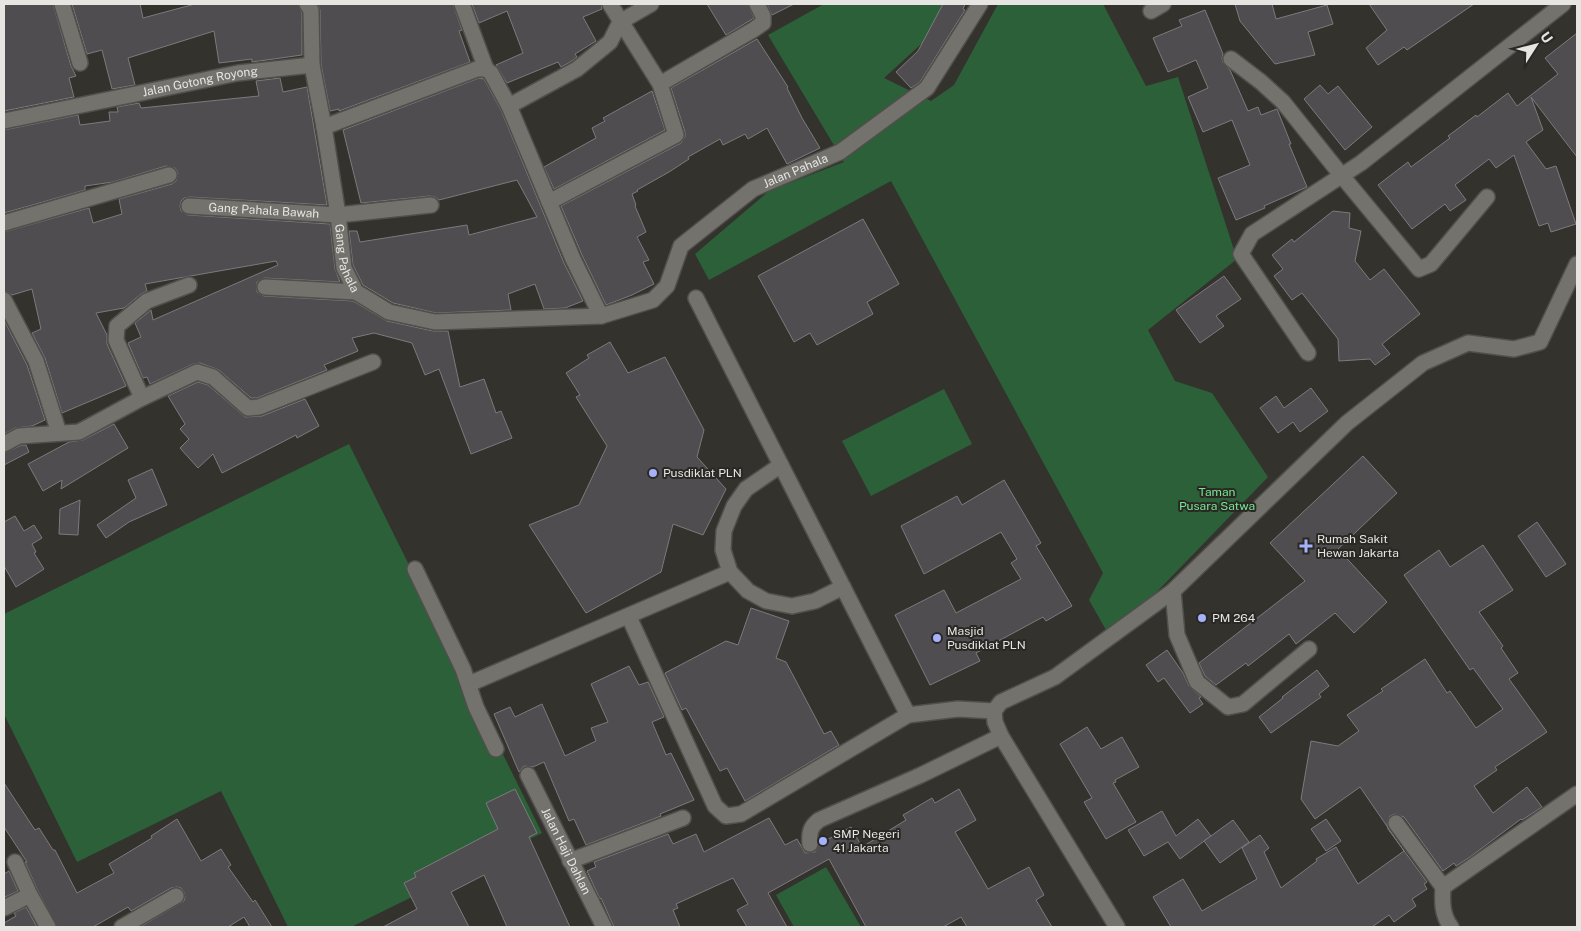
<svg xmlns="http://www.w3.org/2000/svg" width="1581" height="931" viewBox="0 0 1581 931" font-family="'Public Sans',sans-serif">
  <rect width="100%" height="100%" fill="#33322d"/>
  <g fill="#2c6039">
    <path d="M824 4H965L884 78 931 101 954 85 998 4H1103L1146 86 1178 77 1237 259 1148 330 1175 381 1212 393 1268 477 1148 601 1110 637 1089 600 1103 573 891 181 709 280 695 254 769 191 844 162 768 35Z"/>
    <path d="M944 389 972 444 871 496 842 441Z"/>
    <path d="M349 444 542 833 351 927H288L221 791 77 862 4 714V614Z"/>
    <path d="M826 867 861 927H794L776 895Z"/>
  </g>
  <g fill="#504d51" stroke="#7d7a7e">
    <path d="M4 4H53L71 66 76 76 69 78 74 97 4 111Z"/>
    <path d="M72 4H140L143 18 195 4H298L302 13V55L252 62V59L219 63 214 31 128 58 135 85 112 89 102 50 87 54Z"/>
    <path d="M318 4H453L462 30 459 31 470 62 339 111V109L330 111 321 64 320 10Z"/>
    <path d="M472 4H601L602 9 583 17 596 41 575 54 577 57 572 61 561 67 558 62 507 83 496 65 523 53 507 11 479 23Z"/>
    <path d="M707 4H748L754 18 726 35Z"/>
    <path d="M767 4H794L772 15Z"/>
    <path d="M943 4H965L963 9 965 10 920 82 911 88 896 72 918 51Z"/>
    <path d="M1235 4H1272L1276 19 1327 5 1333 24 1308 32 1315 55 1275 64 1240 21Z"/>
    <path d="M1369 4H1474L1407 50 1404 47 1378 65 1366 48 1387 30Z"/>
    <path d="M1205 10 1223 54 1222 58 1223 63 1230 70 1248 111 1258 107 1261 115 1277 109 1291 144H1289L1307 187 1264 206 1265 208 1236 220 1218 178 1250 165 1232 120 1203 132 1188 97 1208 88 1196 60 1168 72 1153 38 1182 26 1179 20Z"/>
    <path d="M1577 33V157L1531 97 1543 130 1526 142 1546 169 1556 166 1576 224 1551 232 1548 223 1539 226 1514 155 1496 168 1489 159 1455 185 1466 200 1450 211 1445 204 1412 229 1378 185 1408 162 1411 167 1450 138 1448 136 1476 115 1477 117 1508 93 1517 106 1558 74 1545 58Z"/>
    <path d="M757 39 788 87 787 88 802 118 820 148 787 164 767 128 748 139 745 134 723 145 720 139 688 157 689 159 669 172 637 190 638 191 632 194 636 205 635 206 646 232 637 237 649 260 643 262 654 284 632 295 606 305 582 255 561 206 681 143 685 137V132L671 88Z"/>
    <path d="M280 78 283 92 307 87 327 205 190 197 184 198 181 201 180 206 181 211 188 215 330 224 335 269 340 282 265 278 257 282V292L264 296 353 301 387 321 433 331H448L460 387 484 379 496 413 501 411 512 438 471 454 439 369 425 375 412 343 374 333 352 338 358 351 324 365 327 370 257 398H251L219 370 200 363 193 364 150 384 147 377 143 378 128 343 141 337 135 323 151 310 153 320 278 265 276 261 145 284 147 291 141 294 124 308 96 313 107 335V344L126 386 62 413 45 358 32 333 41 329 32 289 12 295 4 291V232L89 208 93 223 122 214 119 199 172 184 176 181 178 173 175 168 166 166 113 182 85 186V190L4 213V130L78 115 80 125 110 121 109 112H118L117 107 139 103 141 108 259 96 256 81Z"/>
    <path d="M479 78 484 79 501 110 564 263 583 301 565 308 544 309 535 284 508 294 511 310 436 313 393 303 363 285 353 265 349 231H357L360 242 467 225 469 235 537 217 517 180 439 200 435 197 430 196 361 203 343 130Z"/>
    <path d="M1320 85 1328 94 1338 86 1372 127 1345 150 1304 99Z"/>
    <path d="M652 91 665 130 554 189 544 167 596 138 592 128 605 121 603 118Z"/>
    <path d="M1333 211 1350 213 1349 228 1361 231 1355 261 1370 280 1384 269 1420 314 1382 344 1390 354 1375 365 1370 359 1339 361 1338 339 1302 293 1292 300 1274 276 1283 269 1272 255 1292 239 1294 242Z"/>
    <path d="M863 219 899 284 867 302 873 314 817 345 810 333 794 342 758 276Z"/>
    <path d="M1224 276 1241 299 1216 316 1224 326 1200 343 1176 310Z"/>
    <path d="M4 320 27 365 45 420 32 426 15 428 4 434Z"/>
    <path d="M610 342 628 373 665 357 704 430 697 457 726 489 703 535 673 524 661 572 586 613 529 525 579 505 607 446 576 397 580 395 566 373 589 358 587 355Z"/>
    <path d="M198 382 208 385 245 417 262 416 305 399 319 426 297 438 296 435 222 473 213 454 198 468 180 448 189 439 180 429 185 424 168 396Z"/>
    <path d="M1311 388 1328 411 1300 432 1293 422 1278 433 1260 408 1276 396 1284 408Z"/>
    <path d="M114 424 128 448 61 489 62 480 43 491 28 464 69 442 83 440Z"/>
    <path d="M22 445H26L29 452 4 465V453Z"/>
    <path d="M1363 456 1397 493 1338 549 1387 602 1354 633 1335 613 1296 644 1289 634 1248 666 1246 663 1216 685 1205 676 1199 663 1305 581 1270 543Z"/>
    <path d="M152 469 167 505 129 522 106 538 97 525 136 498 128 480Z"/>
    <path d="M1004 480 1041 543 1036 546 1072 606 1046 621 1043 617 976 653 980 661 930 685 895 615 944 590 956 613 1021 579 1011 563 1017 559 1001 532 924 574 901 526 957 496 962 505Z"/>
    <path d="M80 500 78 535 59 534 60 509Z"/>
    <path d="M15 516 24 531 34 525 42 538 32 544 36 552 34 553 44 569 16 587 4 566V522Z"/>
    <path d="M1537 522 1566 564 1546 577 1518 536Z"/>
    <path d="M1483 545 1513 590 1479 612 1503 646 1501 648 1518 673 1509 679 1547 732 1495 767 1497 770 1474 786 1493 813 1527 787 1542 807 1522 820 1521 819 1470 857 1456 866 1454 863 1443 871 1404 817 1395 814 1390 816 1387 824 1388 829 1427 882 1424 884 1427 889 1412 899 1416 906 1394 922 1389 915 1372 927H1171L1153 897 1183 879 1202 911 1257 879 1242 848 1260 835 1269 848 1264 852 1281 888 1317 861 1316 859 1336 847 1358 884 1404 851 1360 787 1315 819 1301 799 1311 741 1338 746 1359 731 1347 715 1383 691 1381 689 1425 659 1447 693 1450 691 1476 728 1503 709 1473 668 1470 670 1404 575 1439 550 1450 567Z"/>
    <path d="M751 608 789 621 776 658 786 662 824 734 831 731 839 745 745 801 727 768 720 771 686 708 682 710 665 673 726 641 738 645Z"/>
    <path d="M1167 650 1183 673 1189 686 1201 697 1199 698 1203 704 1190 713 1164 678 1158 682 1146 665Z"/>
    <path d="M629 666 639 685 648 682 664 717 652 722 666 755 671 753 694 800 660 814 661 816 586 845 574 819 569 821 544 762 533 767 524 766 519 772 494 714 510 707 515 717 542 704 565 756 596 741 591 728 608 722 591 684Z"/>
    <path d="M1317 670 1329 686 1319 694 1321 697 1271 733 1259 717 1283 698 1282 697Z"/>
    <path d="M1087 727 1101 749 1122 737 1139 767 1115 780 1116 782 1113 783 1136 822 1106 839 1084 802 1092 798 1060 744Z"/>
    <path d="M4 783 35 830 39 828 53 850H55L77 893 114 873 109 864 152 838 151 836 177 819 201 861 221 849 231 865 228 867 253 902 255 900 272 927H250L244 917 228 927H140L184 901 185 897 184 892 181 888 177 887 171 888 131 911 128 907 93 927H57L38 891 25 862H27L4 827Z"/>
    <path d="M515 789 537 833 529 837 570 927H507L484 875 451 892 469 927H383L417 909 404 883 416 877 414 873 498 829 486 803Z"/>
    <path d="M959 789 976 820 955 832 988 889 1029 867 1044 895 1036 900 1052 927H967L961 917 943 927H866L829 859 768 893 787 927H747L737 910 748 904 733 878 676 904 678 908 673 910 680 927H614L601 898 600 899 587 871 596 867 594 862 668 834 673 844 696 834 704 852 769 818 785 845 797 839 805 853 815 852 819 844 851 827 862 847 906 820 903 815 932 798 935 803Z"/>
    <path d="M1162 811 1176 836 1198 819 1211 836 1180 859 1168 842 1144 856 1128 830Z"/>
    <path d="M1326 819 1341 841 1326 851 1311 829Z"/>
    <path d="M1233 820 1249 842 1220 863 1204 841Z"/>
    <path d="M9 871 18 891 5 897 4 894V874Z"/>
    <path d="M26 907 37 927H4V923L16 916 14 913Z"/>
  </g>
  <g fill="none" stroke-linecap="round" stroke-linejoin="round">
    <g stroke="#504f4b" stroke-width="18">
      <g id="minor">
        <path d="M62 4 80 63"/>
        <path id="s1" d="M307 4 311 10 312 65 324 127 338 215 344 268 356 292 389 312 435 322 601 316 653 300 667 286 681 246 753 189 840 152 927 88 980 4"/>
        <path d="M462 4 486 69"/>
        <path d="M1151 11 1163 4"/>
        <path d="M1231 59 1261 82 1283 102 1342 176 1419 269 1431 264 1487 197"/>
        <path d="M660 84 753 30 763 23V16L757 4"/>
        <path d="M509 106 577 69 610 42 620 22 651 4"/>
        <path id="s2" d="M4 121 238 73 312 65"/>
        <path d="M324 127 477 69H486L491 73 509 106 573 259 601 316"/>
        <path d="M549 202 676 135 660 84 610 4"/>
        <path id="s3" d="M189 206 338 215 431 205"/>
        <path d="M4 223 169 175"/>
        <path d="M265 287 356 292"/>
        <path d="M696 298 908 715 958 709 994 711"/>
        <path d="M4 300 36 361 59 433"/>
        <path d="M1308 353 1241 254 1252 234 1361 163 1563 4"/>
        <path d="M142 398 116 340 117 326 147 301 189 285"/>
        <path d="M4 444 19 436 79 432 142 398 197 372 213 377 248 408 259 407 373 362"/>
        <path d="M781 465 746 489 734 506 724 531 723 550 730 572 748 591 766 601 792 606 815 601 843 587"/>
        <path d="M415 569 463 669 476 707 496 749"/>
        <path d="M1173 591 1177 635 1197 682 1228 707 1243 704 1309 649"/>
        <path d="M629 617 715 806 726 816 741 814 908 715"/>
        <path d="M469 684 730 572"/>
        <path id="s4" d="M528 775 604 927"/>
        <path d="M1396 823 1443 887"/>
        <path d="M810 844C809 833 810 827 819 820L921 775 1001 736"/>
        <path d="M570 861 683 818"/>
        <path d="M15 862 30 895 48 927"/>
        <path d="M4 908 30 895"/>
        <path d="M122 927 176 896"/>
        <path d="M1117 927 1001 736 995 722 994 711 1001 702 1055 677 1173 591 1347 423 1423 363 1468 343 1514 349 1540 342 1577 264"/>
        <path d="M1451 927C1442 915 1442 902 1443 887L1577 794"/>
      </g>
    </g>
    <use href="#minor" stroke="#74726d" stroke-width="15"/>
  </g>
  <g fill="#a6b1fc" stroke="#292824" stroke-width="2">
    <circle cx="653" cy="473" r="5"/>
    <path d="M1303.5 538.5h5v5h5v5h-5v5h-5v-5h-5v-5h5z"/>
    <circle cx="1202" cy="618" r="5"/>
    <circle cx="937" cy="638" r="5"/>
    <circle cx="823" cy="841" r="5"/>
  </g>
  <g text-anchor="middle" dominant-baseline="central" stroke-width="4" stroke-linejoin="round" paint-order="stroke">
    <g font-size="12" fill="#e6e5e2" stroke="#292824">
      <text stroke="none"><textPath href="#s2" startOffset="200">Jalan Gotong Royong</textPath></text>
      <text stroke="none"><textPath href="#s1" startOffset="801">Jalan Pahala</textPath></text>
      <text stroke="none"><textPath href="#s3" startOffset="75">Gang Pahala Bawah</textPath></text>
      <text stroke="none"><textPath href="#s1" startOffset="259">Gang Pahala</textPath></text>
      <text stroke="none"><textPath href="#s4" startOffset="85">Jalan Haji Dahlan</textPath></text>
    </g>
    <g font-size="12" fill="#e6e5e2" stroke="#292824" text-anchor="start">
      <text x="663" y="473">Pusdiklat PLN</text>
      <text x="1317" y="539">Rumah Sakit<tspan x="1317" dy="14">Hewan Jakarta</tspan></text>
      <text x="1212" y="618">PM 264</text>
      <text x="947" y="631">Masjid<tspan x="947" dy="14">Pusdiklat PLN</tspan></text>
      <text x="833" y="834">SMP Negeri<tspan x="833" dy="14">41 Jakarta</tspan></text>
    </g>
    <g font-size="12" fill="#79e792" stroke="#292824">
      <text x="1217" y="492">Taman<tspan x="1217" dy="14">Pusara Satwa</tspan></text>
    </g>
  </g>
  <rect width="1581" height="931" fill="none" stroke="#e6e5e2" stroke-width="10"/>
  <g transform="translate(1536 45) rotate(54)" stroke="#292824" stroke-width="4" paint-order="stroke">
  <path d="M0-4L9 19L0 12L-9 19Z" fill="#e6e5e2"/>
  <text y="-8" font-size="14" font-weight="bold" text-anchor="middle" fill="#e6e5e2">U</text>
  </g>
</svg>
